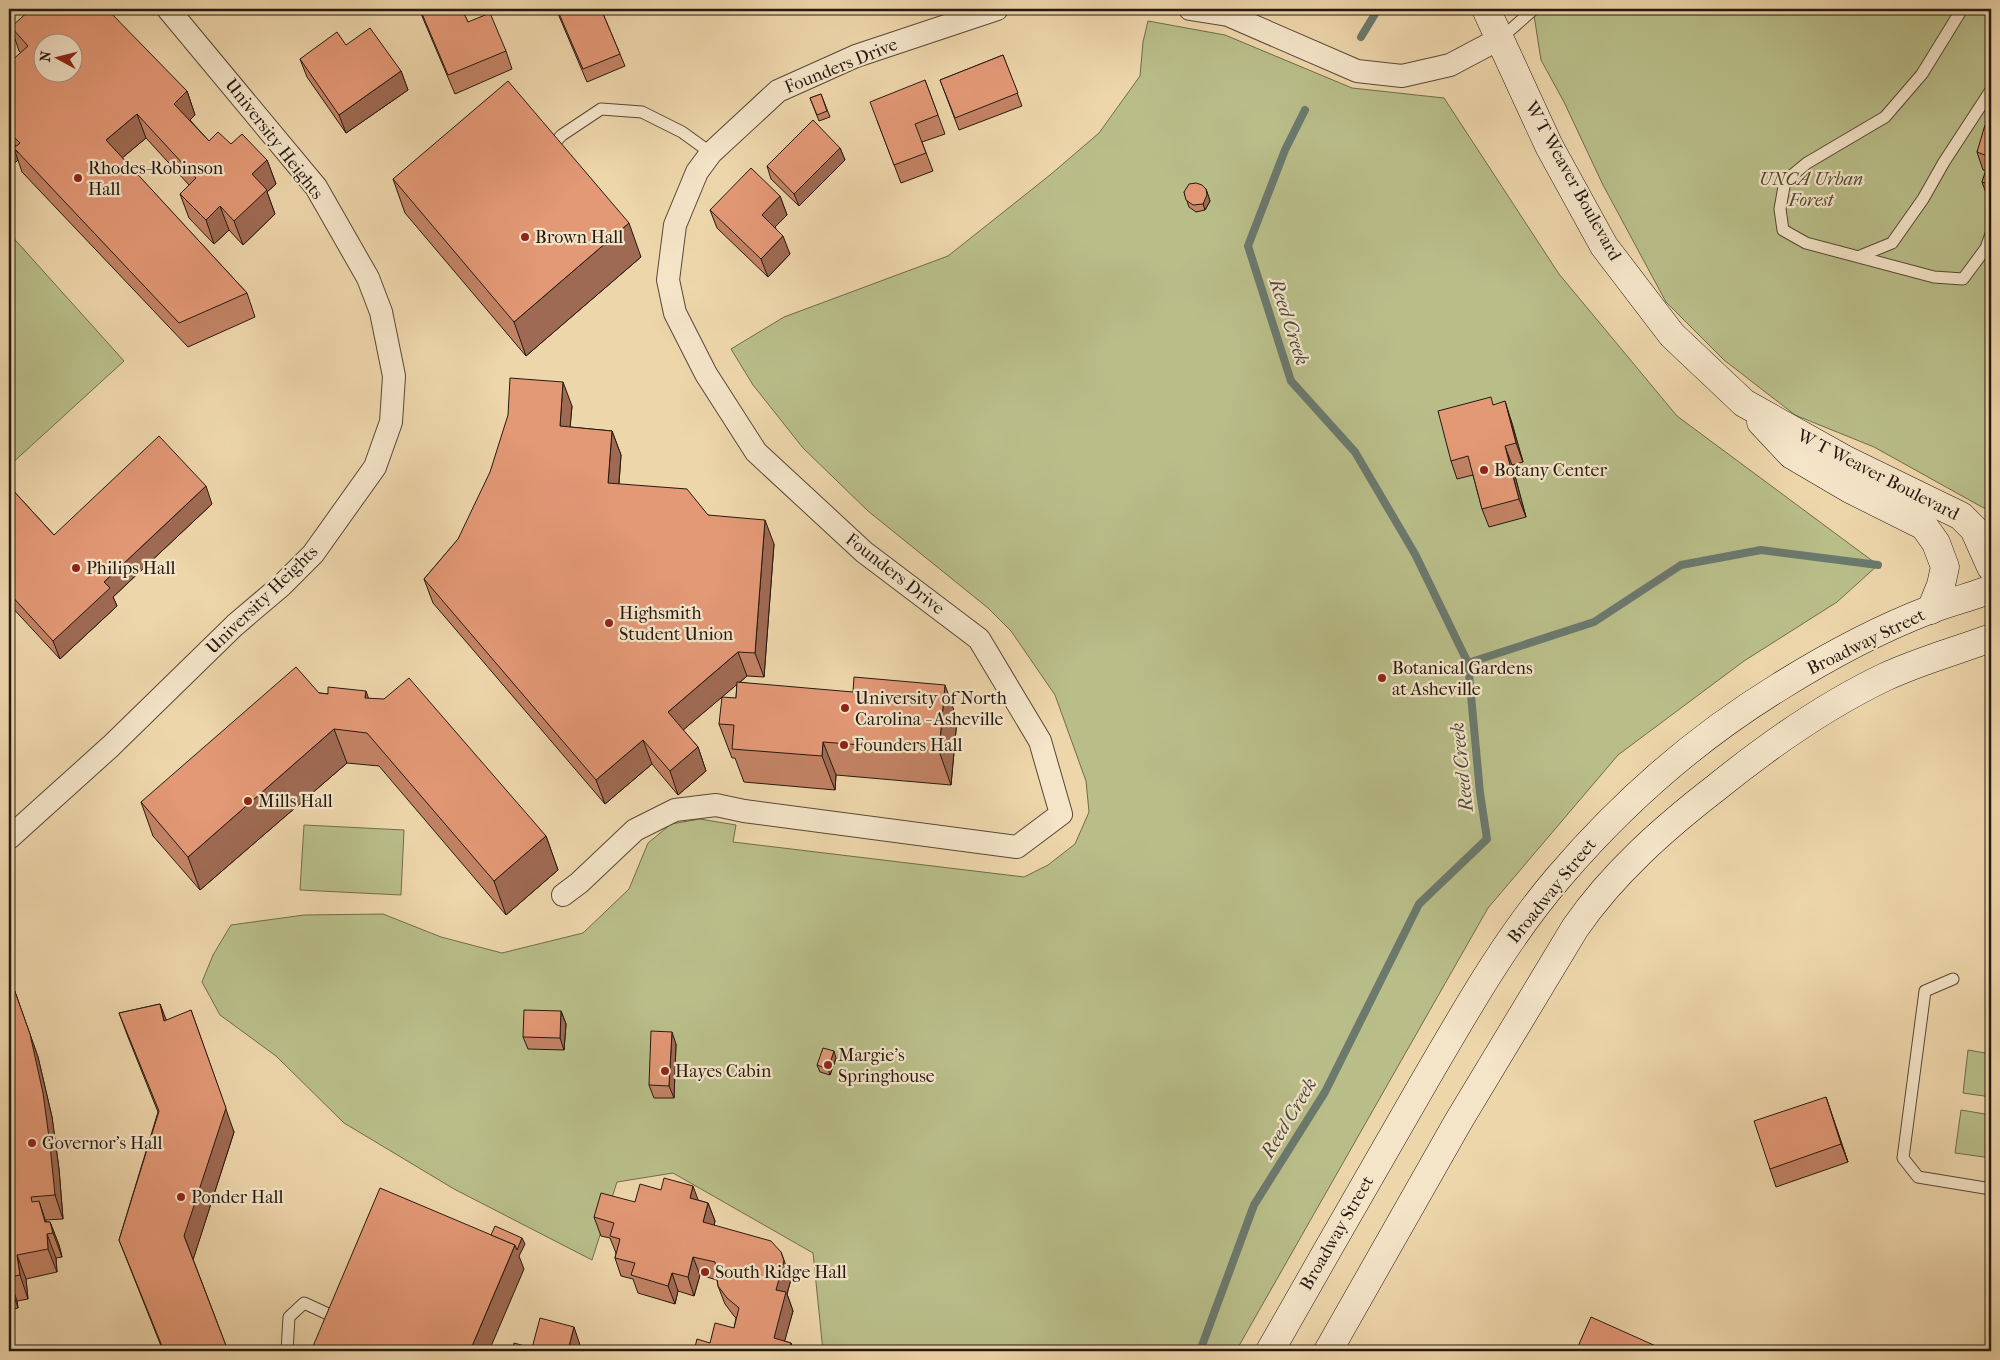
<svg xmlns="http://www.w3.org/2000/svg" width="2000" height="1360" viewBox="0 0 2000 1360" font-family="'IM FELL French Canon',serif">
  <rect width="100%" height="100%" fill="#eed6ab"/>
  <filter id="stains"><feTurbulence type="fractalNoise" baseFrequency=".004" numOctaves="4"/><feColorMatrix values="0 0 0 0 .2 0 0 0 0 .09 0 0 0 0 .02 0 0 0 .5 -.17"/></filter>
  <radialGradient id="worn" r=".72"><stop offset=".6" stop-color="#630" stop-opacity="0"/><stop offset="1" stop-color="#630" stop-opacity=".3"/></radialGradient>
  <g fill="#b9be89" stroke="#6f6c4c">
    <path d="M1533 9H1991V512L1874 447 1795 415 1724 360 1666 302 1603 185 1564 102 1541 60Z"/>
    <path d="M1148 21 1225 35 1352 88 1444 98 1559 274 1677 416 1878 565 1837 602 1744 661 1618 755 1488 908 1236 1351H823L813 1253 673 1173 617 1182 592 1260 454 1189 344 1123 276 1056 220 1015 202 982 213 955 231 925 304 915 383 914 441 937 502 953 583 933 629 889 648 843 671 824 700 819 736 825 733 842 1024 877 1048 865 1075 844 1089 812 1086 781 1055 695 1011 631 988 608 868 511 803 448 753 385 731 349 784 317 948 256 1050 175 1099 133 1140 76 1143 42Z"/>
    <path d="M9 233 124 361 9 466Z"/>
    <path d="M304 825 404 830 401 895 300 890Z"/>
    <path d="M1968 1050 1991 1054V1097L1963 1093Z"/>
    <path d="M1961 1110 1991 1115V1158L1955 1153Z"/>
  </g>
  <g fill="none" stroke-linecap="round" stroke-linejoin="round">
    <g stroke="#6b796e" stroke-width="8">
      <path d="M1361 37 1378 9"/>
      <path d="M1468 663 1594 622 1681 565 1761 550 1878 565"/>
      <path d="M1200 1351 1254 1205 1325 1092 1419 904 1487 839 1480 793 1468 663 1415 554 1355 452 1291 381 1248 246 1285 150 1305 110"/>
    </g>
    <g stroke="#574837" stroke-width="13">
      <g id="lane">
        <path d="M1962 9 1922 74 1885 117 1807 163 1785 181 1780 209 1783 230 1806 243 1934 277 1963 279 1986 248 1991 234"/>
        <path d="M1500 39 1534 9"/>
        <path d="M549 148 562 135 601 109 642 112 682 132 711 153"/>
        <path d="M1860 256 1892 243 1923 199 1944 162 1991 90"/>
        <path d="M1953 979 1925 991 1903 1158 1918 1177 1991 1189"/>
        <path d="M287 1351 289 1317 304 1303 339 1319"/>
      </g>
    </g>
    <g stroke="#574837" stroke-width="24">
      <g id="street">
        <path d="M1190 9 1228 15 1357 71 1402 76 1450 65 1499 39"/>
        <path d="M9 838 111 746 235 625 282 585 313 554 375 467 391 422 394 376 381 312 368 278 316 187 168 9"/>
        <path d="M563 895 579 883 635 830 675 810 716 805 744 811 1017 847 1061 814 1040 741 979 639 864 552 756 452 706 374 675 313 668 280 675 225 697 172 711 153 778 91 856 56 997 9"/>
      </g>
    </g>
    <g stroke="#251910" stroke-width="29">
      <g id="secondary">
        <path d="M1486 9 1549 146 1604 246 1672 335 1744 403 1844 459 1961 516 1974 529 1991 567"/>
        <path d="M1761 422 1792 455 1850 489 1924 526 1936 543 1945 567 1941 585 1931 610"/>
        <path d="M1270 1351C1321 1261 1372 1172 1424 1082 1465 1012 1505 940 1558 878 1621 804 1696 738 1779 687 1827 657 1877 630 1929 610 1950 602 1971 597 1991 589"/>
        <path d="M1328 1351 1458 1122 1575 928C1613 873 1664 828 1717 787 1769 745 1824 706 1885 677 1919 661 1956 651 1991 638"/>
      </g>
    </g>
    <use href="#lane" stroke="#f4e4c8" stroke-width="11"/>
    <use href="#street" stroke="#f4e4c8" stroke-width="22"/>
    <use href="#secondary" stroke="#f4e4c8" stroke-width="28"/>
  </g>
  <g fill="#c38365" stroke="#251910">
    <path d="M419 9H462L468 22 506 51 512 69 455 94Z"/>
    <path d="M556 9H601L625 66 587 82Z"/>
    <path d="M11 27 187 91 195 115 190 120 209 141 231 144 267 160 276 184 267 192 275 214 243 245 229 230 214 244 189 218 180 194 189 185 146 138 122 158 247 293 255 317 188 347 22 172 18 160 9 169V63L21 53 19 51Z"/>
    <path d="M346 45 401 71 408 90 346 133 307 77 300 59Z"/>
    <path d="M1003 55 1022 106 959 130 940 80Z"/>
    <path d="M925 80 945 134 922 142 933 171 901 183 877 120Z"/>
    <path d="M821 94 830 117 819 121 810 98Z"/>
    <path d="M1991 121V201H1989L1982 182 1986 171 1983 170 1977 152Z"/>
    <path d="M840 148 845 160 799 206 771 179 767 166Z"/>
    <path d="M393 179 641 257 526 356 405 213Z"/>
    <path d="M1206 189 1210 201 1205 210 1196 212 1189 207 1184 192Z"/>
    <path d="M780 196 787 215 775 227 790 254 768 277 717 228 710 210Z"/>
    <path d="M1494 405 1511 420 1523 462 1512 465 1526 517 1489 527 1482 509 1473 475 1457 479 1451 461Z"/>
    <path d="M572 406 570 427 612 431 621 455 619 484 708 515 774 544 764 677 747 676 740 682 957 719 951 785 836 775 835 790 744 782 735 758H732L719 724 736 698 737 684 683 730 698 747 706 771 678 795 652 764 605 804 433 603 424 579Z"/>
    <path d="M9 486 54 535 212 504 113 597 117 606 60 659 9 604Z"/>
    <path d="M319 693 368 698 546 836 558 870 506 915 379 766 347 763 200 890 153 836 141 802Z"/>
    <path d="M9 975 38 1057 52 1117 59 1169 63 1219 46 1220V1222H50L59 1245 62 1257 56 1258 57 1272 26 1279 28 1299 17 1301 18 1308 9 1310Z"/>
    <path d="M160 1004 166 1021 234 1132 193 1259 228 1351H163L119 1240 158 1112 128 1037 119 1013Z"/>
    <path d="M561 1011 566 1024 564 1050 528 1049 523 1037Z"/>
    <path d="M676 1044 674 1098H654L649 1085Z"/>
    <path d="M836 1058 830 1075 820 1072 817 1065Z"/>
    <path d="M1826 1097 1848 1162 1776 1187 1770 1169Z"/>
    <path d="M698 1200 708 1203 715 1221 714 1225 791 1279 787 1294 793 1311 784 1341 791 1343 794 1351H694L710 1343 734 1328 736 1318 734 1316 725 1304 718 1286 717 1280 700 1275 694 1296 678 1291 675 1304 638 1293 633 1279 621 1276 615 1258 616 1253 610 1238 601 1236 594 1217Z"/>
  </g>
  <g fill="#9f6a53" stroke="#251910">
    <path d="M9 23 11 30 9 47Z"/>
    <path d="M401 71 408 90 346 133 339 115Z"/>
    <path d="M187 91 195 115 183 127 174 104Z"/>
    <path d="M137 114 146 138 115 164 106 140Z"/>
    <path d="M11 134 18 153 14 148 18 160 9 169V136Z"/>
    <path d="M840 148 845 160 799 206 794 194Z"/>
    <path d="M267 160 276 184 267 192 275 214 243 245 234 221 252 174Z"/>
    <path d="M1206 189 1210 201 1205 210 1203 204Z"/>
    <path d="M780 196 787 215 769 233 762 215Z"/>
    <path d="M220 206 229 230 214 244 206 220Z"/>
    <path d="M629 223 641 257 526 356 514 322Z"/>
    <path d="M783 236 790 254 768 277 761 259Z"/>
    <path d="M563 382 572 406 568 450 560 426Z"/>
    <path d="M1505 401 1511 420 1523 462 1516 443Z"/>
    <path d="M612 431 621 455 617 507 608 483Z"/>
    <path d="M1505 446 1512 465 1526 517 1519 499Z"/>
    <path d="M206 486 212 504 113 597 117 606 60 659 53 641 104 582Z"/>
    <path d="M765 520 774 544 764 677 755 653Z"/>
    <path d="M738 652 747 676 676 736 668 712Z"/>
    <path d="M945 685 957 719 951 785 939 751Z"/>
    <path d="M366 691 378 725 365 698Z"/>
    <path d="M334 729 347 763 200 890 188 857Z"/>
    <path d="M643 740 652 764 605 804 596 780Z"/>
    <path d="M823 742 836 775 835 790 822 756Z"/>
    <path d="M698 747 706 771 678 795 670 771Z"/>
    <path d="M546 836 558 870 506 915 494 881Z"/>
    <path d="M9 975 38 1057 52 1117 59 1169 63 1219 55 1195Z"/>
    <path d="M160 1004 169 1027 164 1021Z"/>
    <path d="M191 1010 234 1132 193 1260 184 1236Z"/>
    <path d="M561 1011 566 1024 564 1050 560 1038Z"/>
    <path d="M672 1032 676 1044 674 1098 669 1086Z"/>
    <path d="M834 1051 836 1058 830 1075 828 1069Z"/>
    <path d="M1826 1097 1832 1115 1848 1162 1841 1144Z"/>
    <path d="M693 1186 700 1205 690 1198Z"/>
    <path d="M39 1201 47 1225 45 1222Z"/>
    <path d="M708 1203 715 1221 710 1240 703 1222Z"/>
    <path d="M50 1222 59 1245 62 1257 53 1233Z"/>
    <path d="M47 1234 56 1258 57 1272 48 1249Z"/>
    <path d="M522 1238 525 1244 519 1256 524 1269 489 1351H470L515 1245Z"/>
    <path d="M781 1252 791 1279 787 1294 793 1311 782 1351 774 1338 776 1290Z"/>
    <path d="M17 1255 26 1279 28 1299 20 1275Z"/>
    <path d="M693 1257 700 1275 694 1296 688 1277Z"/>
    <path d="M672 1273 678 1291 675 1304 668 1286Z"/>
    <path d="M9 1278 17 1301 18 1308 10 1284Z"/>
    <path d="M574 1327 582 1351H568V1350Z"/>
    <path d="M791 1343 794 1351H789Z"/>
  </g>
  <g fill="#e39876" stroke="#251910" fill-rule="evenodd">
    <path d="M31 9H107L187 91 174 104 209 141 218 132 231 144 242 134 267 160 252 174 267 190 234 221 220 206 206 220 180 194 196 178 137 114 106 140 247 293 179 323 14 148 20 143 11 134 9 136V63L28 46 11 27ZM42 42H72V72H42Z"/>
    <path d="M420 9H462L468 22 490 13 506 51 448 75Z"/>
    <path d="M557 9H601L620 54 583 69Z"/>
    <path d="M370 28 401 71 339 115 300 59 337 32 346 45Z"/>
    <path d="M1003 55 1018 93 955 118 940 80Z"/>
    <path d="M925 80 938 115 915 124 926 153 894 165 870 102Z"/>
    <path d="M508 81 629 223 514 322 393 179Z"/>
    <path d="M821 94 827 111 817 115 810 98Z"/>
    <path d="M813 120 840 148 794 194 767 166Z"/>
    <path d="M1991 121V185L1982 182 1990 157 1977 152 1985 125Z"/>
    <path d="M751 168 780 196 762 215 783 236 761 259 710 210Z"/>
    <path d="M1196 183 1202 185 1206 189 1207 195 1203 204 1193 205 1186 200 1184 192 1189 184Z"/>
    <path d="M510 378 563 382 560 426 612 431 608 483 687 489 708 515 765 520 755 653 738 652 668 712 698 747 670 771 643 740 596 780 424 579 458 539 490 472 508 415Z"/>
    <path d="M1491 397 1493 405 1505 401 1516 443 1505 446 1519 499 1482 509 1468 456 1451 461 1438 411Z"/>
    <path d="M159 436 206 486 104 582 110 588 53 641 9 593V486L54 535Z"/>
    <path d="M296 667 319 693 328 694V687L366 691 365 698 384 699 409 678 546 836 494 881 367 733 334 729 188 857 141 802Z"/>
    <path d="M854 677 945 685 939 751 823 742 822 756 732 749 734 725 719 724 722 697 736 698 737 682 853 692Z"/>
    <path d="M9 975 30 1034 43 1093 50 1145 55 1195 31 1197 32 1202 39 1201 45 1222H50L53 1233 47 1234 48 1249 17 1255 20 1275 9 1277Z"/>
    <path d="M160 1004 164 1021 191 1010 226 1108 184 1236 228 1351H164L119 1240 159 1111 119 1013Z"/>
    <path d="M524 1010 561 1011 560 1038 523 1037Z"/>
    <path d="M651 1031 672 1032 669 1086 649 1085Z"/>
    <path d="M823 1048 834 1051 828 1069 817 1065Z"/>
    <path d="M1826 1097 1841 1144 1770 1169 1754 1121Z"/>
    <path d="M664 1178 693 1186 690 1198 708 1203 703 1222 771 1241 781 1252 784 1261 776 1290 786 1292 774 1338 791 1343 789 1351H694L697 1339 710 1343 715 1323 734 1328 739 1308 727 1298 718 1286 715 1262 693 1257 688 1277 672 1273 668 1286 631 1275 635 1263 615 1258 620 1239 610 1236 614 1223 594 1217 601 1193 635 1202 640 1184 661 1190Z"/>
    <path d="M380 1188 515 1245 470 1351H311Z"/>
    <path d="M495 1226 522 1238 517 1250 515 1245 491 1235Z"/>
    <path d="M1591 1317 1667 1351H1576Z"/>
    <path d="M540 1318 574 1327 568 1350 573 1351H512L514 1343 532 1348Z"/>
  </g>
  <g fill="#8f2418" stroke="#f4e4c8" stroke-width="2">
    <circle cx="78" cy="178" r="5"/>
    <circle cx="525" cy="237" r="5"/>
    <circle cx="1484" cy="470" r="5"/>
    <circle cx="76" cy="568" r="5"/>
    <circle cx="609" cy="623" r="5"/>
    <circle cx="1382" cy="678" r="5"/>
    <circle cx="845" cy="708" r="5"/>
    <circle cx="844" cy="745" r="5"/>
    <circle cx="248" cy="801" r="5"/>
    <circle cx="828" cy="1065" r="5"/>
    <circle cx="665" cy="1071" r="5"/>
    <circle cx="32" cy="1143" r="5"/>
    <circle cx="181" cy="1197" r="5"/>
    <circle cx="705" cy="1272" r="5"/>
  </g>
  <g text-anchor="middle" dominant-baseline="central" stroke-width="4.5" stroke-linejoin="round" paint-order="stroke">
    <g font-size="18" fill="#251910" stroke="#f4e4c8">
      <text transform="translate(841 66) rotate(-22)">Founders Drive</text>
      <text transform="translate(274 139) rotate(52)">University Heights</text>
      <text transform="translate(1573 181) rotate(61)">W T Weaver Boulevard</text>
      <text transform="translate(1878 475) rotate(27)">W T Weaver Boulevard</text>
      <text transform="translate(895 574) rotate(38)">Founders Drive</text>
      <text transform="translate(262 600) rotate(-44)">University Heights</text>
      <text transform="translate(1866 642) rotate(-26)">Broadway Street</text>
      <text transform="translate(1552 891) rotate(-51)">Broadway Street</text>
      <text transform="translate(1337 1233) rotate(-60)">Broadway Street</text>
    </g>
    <g font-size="18" fill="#251910" stroke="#f4e4c8" text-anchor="start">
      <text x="88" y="168">Rhodes-Robinson<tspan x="88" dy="21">Hall</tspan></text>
      <text x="535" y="237">Brown Hall</text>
      <text x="1494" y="470">Botany Center</text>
      <text x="86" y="568">Philips Hall</text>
      <text x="619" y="613">Highsmith<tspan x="619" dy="21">Student Union</tspan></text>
      <text x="1392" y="668">Botanical Gardens<tspan x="1392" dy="21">at Asheville</tspan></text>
      <text x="855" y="698">University of North<tspan x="855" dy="21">Carolina - Asheville</tspan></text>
      <text x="854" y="745">Founders Hall</text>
      <text x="258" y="801">Mills Hall</text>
      <text x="838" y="1055">Margie's<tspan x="838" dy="21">Springhouse</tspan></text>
      <text x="675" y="1071">Hayes Cabin</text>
      <text x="42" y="1143">Governor's Hall</text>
      <text x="191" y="1197">Ponder Hall</text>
      <text x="715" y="1272">South Ridge Hall</text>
    </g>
    <g font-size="18" font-style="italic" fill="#514b34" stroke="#f4e4c8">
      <text x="1811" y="179">UNCA Urban<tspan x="1811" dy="21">Forest</tspan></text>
    </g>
    <g font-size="19" font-style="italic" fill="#48493f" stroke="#f4e4c8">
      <text transform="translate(1289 322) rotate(72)">Reed Creek</text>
      <text transform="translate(1462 767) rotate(-96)">Reed Creek</text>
      <text transform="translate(1289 1118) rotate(-59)">Reed Creek</text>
    </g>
  </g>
  <rect width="2000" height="1360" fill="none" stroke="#eed6ab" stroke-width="30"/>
  <rect x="10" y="10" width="1980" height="1340" fill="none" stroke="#251910" stroke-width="2.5"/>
  <rect x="15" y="15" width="1970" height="1330" fill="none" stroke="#251910"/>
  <g transform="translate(58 58) rotate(277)"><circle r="24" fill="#f4e4c8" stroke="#a1937e"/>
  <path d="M0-4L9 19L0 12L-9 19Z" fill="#8f2418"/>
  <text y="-8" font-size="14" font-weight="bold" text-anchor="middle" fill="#251910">N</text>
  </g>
  <rect width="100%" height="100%" filter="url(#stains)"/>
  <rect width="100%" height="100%" fill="url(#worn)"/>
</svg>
